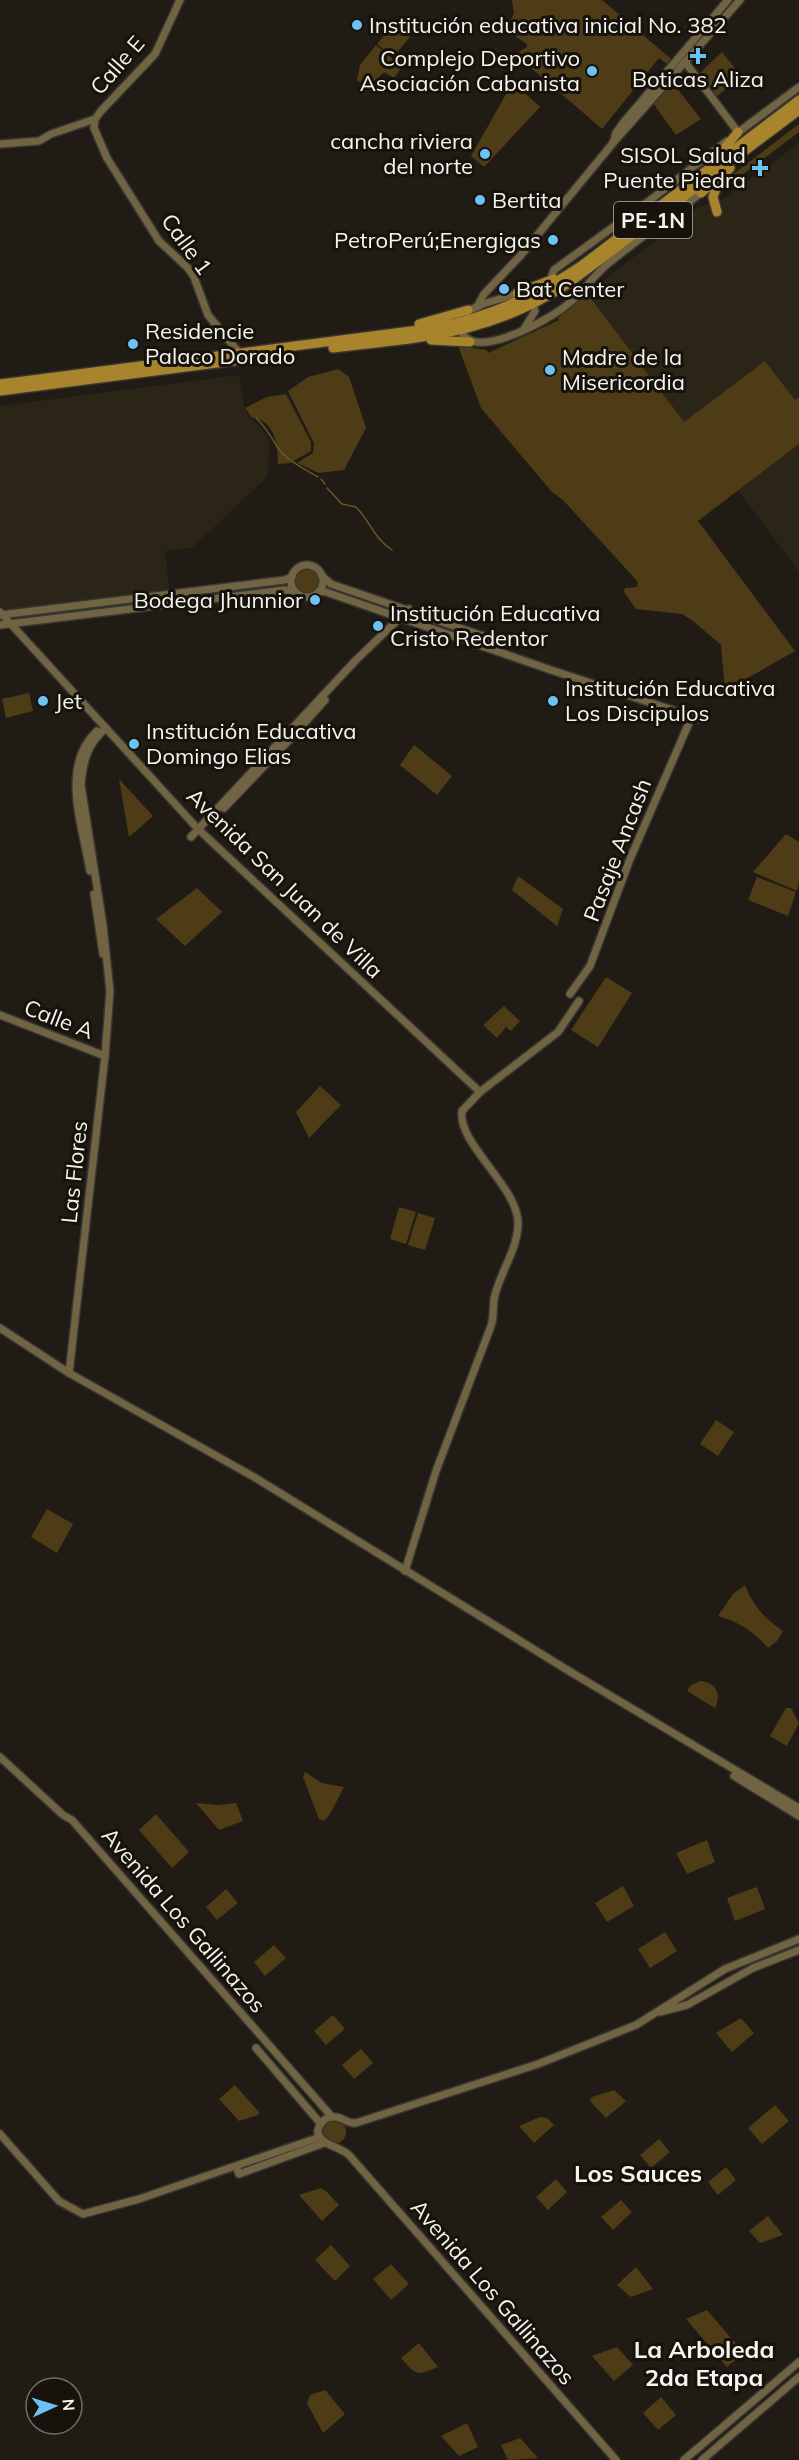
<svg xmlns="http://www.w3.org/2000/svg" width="799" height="2460" viewBox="0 0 799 2460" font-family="Mulish,sans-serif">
  <rect width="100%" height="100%" fill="#201c15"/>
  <g fill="#2b2518">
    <path d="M799 143V397L795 400 765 361 684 423 587 293 699 207 722 200Z"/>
    <path d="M239 375 244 408 250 418 262 428 270 442 267 477 193 547 165 551 169 584 168 600 0 621V406Z"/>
    <path d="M799 444V572L738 490Z"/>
  </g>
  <g fill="#4d3c15">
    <path d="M512 0H602L671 59 667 64 659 58 602 129 515 54 527 47V44L506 30 514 13Z"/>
    <path d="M394 24 410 37 393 57 377 44Z"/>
    <path d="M376 45 402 67 394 78 384 72 368 88 357 80 360 65Z"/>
    <path d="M722 52 742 77 717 96 699 74Z"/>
    <path d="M669 78 701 119 676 135 650 99Z"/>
    <path d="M513 82 540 107 484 167 471 156Z"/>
    <path d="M799 124V132L721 191 732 175Z"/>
    <path d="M587 293 684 422 765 361 795 400 799 397V444L698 521 795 651 725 691 721 645 693 621 682 614 636 609 624 592 625 588 637 587 638 582 563 500 552 492 481 408 458 346 487 350 488 353 559 320 558 318Z"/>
    <path d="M338 369 349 377 366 428 344 470 319 473 297 463 313 453 314 443 288 391 308 377Z"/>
    <path d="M286 394 311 442V451L290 463 278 464C278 445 275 420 252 418L245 408 267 397Z"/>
    <circle cx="307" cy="581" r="13"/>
    <path d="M29 693 33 711 6 718 2 699Z"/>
    <path d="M414 745 452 776 437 795 400 765Z"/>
    <path d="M119 779 153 816 129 837Z"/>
    <path d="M786 834 799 842V881L797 891 753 872Z"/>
    <path d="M518 876 563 909 557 926 512 890Z"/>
    <path d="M757 877 796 892 788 916 748 900Z"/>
    <path d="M197 888 222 912 185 946 156 919Z"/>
    <path d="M606 977 632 993 598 1047 571 1030Z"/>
    <path d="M504 1006 520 1021 511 1031 506 1027 497 1038 483 1025Z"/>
    <path d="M320 1086 341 1105 309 1138 296 1112Z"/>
    <path d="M399 1207 416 1212 406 1244 390 1239Z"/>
    <path d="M418 1213 435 1218 425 1250 408 1245Z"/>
    <path d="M716 1420 734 1432 718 1456 700 1444Z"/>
    <path d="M47 1509 73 1524 57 1553 31 1537Z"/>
    <path d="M745 1585C753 1606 765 1619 783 1631L777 1641 768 1648C753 1631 739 1622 718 1616L733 1594Z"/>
    <path d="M700 1681C716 1682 722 1695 715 1708L687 1691 690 1686Z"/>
    <path d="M786 1708H791L799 1723 787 1746 770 1736Z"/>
    <path d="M305 1772 322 1783 344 1787 330 1814 324 1821 319 1819 303 1777Z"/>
    <path d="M196 1803 218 1805 236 1803 243 1821 219 1830Z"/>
    <path d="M156 1814 189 1852 172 1868 139 1830Z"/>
    <path d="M707 1840 715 1862 687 1874 676 1853Z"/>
    <path d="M623 1886 634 1906 607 1922 595 1903Z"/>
    <path d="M757 1887 765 1909 735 1921 727 1898Z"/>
    <path d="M226 1889 238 1903 217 1920 206 1907Z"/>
    <path d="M665 1932 677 1951 650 1968 638 1949Z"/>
    <path d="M274 1945 286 1958 265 1976 254 1962Z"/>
    <path d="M333 2015 345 2029 326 2045 314 2031Z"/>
    <path d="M741 2018 754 2033 732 2052 716 2033Z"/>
    <path d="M361 2049 373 2063 354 2079 342 2065Z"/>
    <path d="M235 2085 259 2112 258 2115 239 2121 219 2099Z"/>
    <path d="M614 2090 626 2101 606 2118 590 2101 592 2097Z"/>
    <path d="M775 2105 789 2121 762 2144 748 2128Z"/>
    <path d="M540 2117 547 2118 554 2125 534 2143 519 2126Z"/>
    <circle cx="334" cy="2132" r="12"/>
    <path d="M659 2139 670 2152 651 2168 640 2155Z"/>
    <path d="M726 2167 736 2180 718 2195 708 2182Z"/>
    <path d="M556 2179 567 2192 548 2210 536 2197Z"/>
    <path d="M321 2188 326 2191 339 2205 322 2221 299 2195Z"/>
    <path d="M621 2200 632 2212 613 2230 601 2217Z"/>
    <path d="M768 2216 783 2235 760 2243 749 2231Z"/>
    <path d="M331 2245 350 2266 335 2281 315 2260Z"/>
    <path d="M391 2264 409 2284 391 2300 373 2279Z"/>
    <path d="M636 2267 653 2289 631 2297 617 2285Z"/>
    <path d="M707 2310 744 2353 727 2367 686 2319Z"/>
    <path d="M419 2343 438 2367C416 2376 417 2376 401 2358Z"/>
    <path d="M617 2347 633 2365 614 2381 592 2356Z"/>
    <path d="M325 2390 345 2414 323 2433 307 2403 310 2395Z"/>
    <path d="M661 2397 676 2415 658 2430 643 2413Z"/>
    <path d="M467 2423 478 2447 459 2456 441 2436Z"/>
    <path d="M520 2438 538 2458 508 2460 501 2445Z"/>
  </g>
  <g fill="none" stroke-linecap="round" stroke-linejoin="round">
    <g stroke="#695528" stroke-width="1.5">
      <path d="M256 418C265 426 270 435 276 445 284 459 304 469 318 477"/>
      <path d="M321 479 325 484"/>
      <path d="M327 488 342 504 356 507C371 522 372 536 392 550"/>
    </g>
    <g stroke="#393632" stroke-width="10">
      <g id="secondary">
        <path d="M180 0 155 54 101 111 95 119 94 128 107 158 159 241 188 268 194 277 208 315 240 354"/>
        <path d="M685 62 738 132"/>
        <path d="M736 134 799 87"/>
        <path d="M613 143 616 133 623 123 728 0"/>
        <path d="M0 144 39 141 51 134 95 119"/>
        <path d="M550 281 554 270 649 201 727 141"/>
        <path d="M477 307 484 294 521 255 613 143 740 0"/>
        <path d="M466 312 483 304 520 293"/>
        <path d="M460 325C464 368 551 319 568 304 584 292 594 274 610 262 640 238 671 216 701 193"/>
        <path d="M524 329 535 311 532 299"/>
        <circle cx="307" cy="581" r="16"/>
        <path d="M321 575 331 584 489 638 486 647"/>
        <path d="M319 591 326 592 551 670 700 719"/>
        <path d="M0 612 198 829 480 1092"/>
        <path d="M0 615 285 580 292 577"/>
        <path d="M0 625 284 590 295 591"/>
        <path d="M224 808 293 736 325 700"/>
        <path d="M191 837 356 660 409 609"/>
        <path d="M90 871C83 827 59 766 97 731"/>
        <path d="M94 894 103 954"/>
        <path d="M570 994 590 966 630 859 692 716"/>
        <path d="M0 1015 105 1056"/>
        <path d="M0 1328 69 1373 254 1477 569 1671 799 1808"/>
        <path d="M69 1373 105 1056 110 991 103 925 81 785C83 761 87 744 106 728"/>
        <path d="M405 1571 436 1471 491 1326C494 1317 493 1308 494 1299 499 1274 517 1251 518 1225 520 1188 457 1144 462 1111L480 1092 558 1032 579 1001"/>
        <path d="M0 1757 63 1815 72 1820 332 2117"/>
        <path d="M734 1776 799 1816"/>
        <path d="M660 2012 687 2005 753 1968 799 1950"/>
        <path d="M256 2048 321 2124"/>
        <path d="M0 2134 59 2201 83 2214 139 2199 320 2137"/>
        <path d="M236 2166 239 2174 324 2143"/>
        <path d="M616 2460 349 2155C341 2146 306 2143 322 2122 325 2119 330 2116 335 2117 343 2117 347 2124 356 2123L538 2064 636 2025 725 1969 799 1939"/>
        <path d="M684 2460 799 2362"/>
        <path d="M702 2460 799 2377"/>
      </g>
    </g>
    <g stroke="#393632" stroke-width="12">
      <g id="highway">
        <path d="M715 160 738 132"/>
        <path d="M701 193 730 168"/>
        <path d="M717 212 713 197 719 180"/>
        <path d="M517 293 554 279"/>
        <path d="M419 324 468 310"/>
        <path d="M431 340 470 342"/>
        <path d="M333 348C423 337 489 335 569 283L799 110"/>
        <path d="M0 384 434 328C488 317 535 297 581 266L799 100"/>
        <path d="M0 391 248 359"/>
      </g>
    </g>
    <use href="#secondary" stroke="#716443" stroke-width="7"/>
    <use href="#highway" stroke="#a8852c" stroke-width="9"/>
  </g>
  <g fill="#6ec2f3" stroke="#17130c" stroke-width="2">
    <circle cx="357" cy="25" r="6"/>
    <path d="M695 47h6v6h6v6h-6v6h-6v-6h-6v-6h6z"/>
    <circle cx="592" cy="71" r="6"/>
    <circle cx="485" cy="154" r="6"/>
    <path d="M757 159h6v6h6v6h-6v6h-6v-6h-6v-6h6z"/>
    <circle cx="480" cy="200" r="6"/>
    <circle cx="553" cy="240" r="6"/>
    <circle cx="504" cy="289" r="6"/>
    <circle cx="133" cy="344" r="6"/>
    <circle cx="550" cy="370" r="6"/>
    <circle cx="315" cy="600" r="6"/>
    <circle cx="378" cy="626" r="6"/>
    <circle cx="43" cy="701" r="6"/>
    <circle cx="553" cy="701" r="6"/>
    <circle cx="134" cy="744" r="6"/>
  </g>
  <g text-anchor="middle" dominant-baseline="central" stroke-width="6" stroke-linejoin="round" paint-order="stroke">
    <rect fill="#17130c" stroke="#b3b0ab" stroke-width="1.5" x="614" y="202" width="78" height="36" rx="4.5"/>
    <g font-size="21" font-weight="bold" fill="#f6f4ef">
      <text x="653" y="220">PE-1N</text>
    </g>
    <g font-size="22" fill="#f6f4ef" stroke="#17130c" text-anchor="start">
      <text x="369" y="25">Institución educativa inicial No. 382</text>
      <text x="580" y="58" text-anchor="end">Complejo Deportivo<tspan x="580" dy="25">Asociación Cabanista</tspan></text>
      <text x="698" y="79" text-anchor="middle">Boticas Aliza</text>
      <text x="473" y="141" text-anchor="end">cancha riviera<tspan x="473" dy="25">del norte</tspan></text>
      <text x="746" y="155" text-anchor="end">SISOL Salud<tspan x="746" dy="25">Puente Piedra</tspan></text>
      <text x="492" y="200">Bertita</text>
      <text x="541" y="240" text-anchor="end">PetroPerú;Energigas</text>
      <text x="516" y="289">Bat Center</text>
      <text x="145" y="331">Residencie<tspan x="145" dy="25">Palaco Dorado</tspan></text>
      <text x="562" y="357">Madre de la<tspan x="562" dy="25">Misericordia</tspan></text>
      <text x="303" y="600" text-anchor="end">Bodega Jhunnior</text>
      <text x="390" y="613">Institución Educativa<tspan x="390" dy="25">Cristo Redentor</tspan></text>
      <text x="565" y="688">Institución Educativa<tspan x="565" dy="25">Los Discipulos</tspan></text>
      <text x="55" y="701">Jet</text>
      <text x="146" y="731">Institución Educativa<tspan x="146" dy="25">Domingo Elias</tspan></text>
    </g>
    <g font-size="22" fill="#f6f4ef" stroke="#17130c">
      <text transform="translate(117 65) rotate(-49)">Calle E</text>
      <text transform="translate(187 244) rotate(54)">Calle 1</text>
      <text transform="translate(617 850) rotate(-69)">Pasaje Ancash</text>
      <text transform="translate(285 883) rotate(44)">Avenida San Juan de Villa</text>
      <text transform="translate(59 1019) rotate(21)">Calle A</text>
      <text transform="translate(74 1172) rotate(-84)">Las Flores</text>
      <text transform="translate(184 1920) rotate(49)">Avenida Los Gallinazos</text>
      <text transform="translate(493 2292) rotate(49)">Avenida Los Gallinazos</text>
    </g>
    <g font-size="24" font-weight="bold" fill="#f6f4ef" stroke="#17130c">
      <text x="638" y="2173">Los Sauces</text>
      <text x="704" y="2349">La Arboleda<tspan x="704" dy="28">2da Etapa</tspan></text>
    </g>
  </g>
  <g transform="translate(54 2406) rotate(86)"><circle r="28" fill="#17130c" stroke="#706d67" stroke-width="1.5"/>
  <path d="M0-4.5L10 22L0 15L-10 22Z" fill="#6ec2f3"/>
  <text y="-9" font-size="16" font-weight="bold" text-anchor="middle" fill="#f6f4ef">N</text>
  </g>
</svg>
